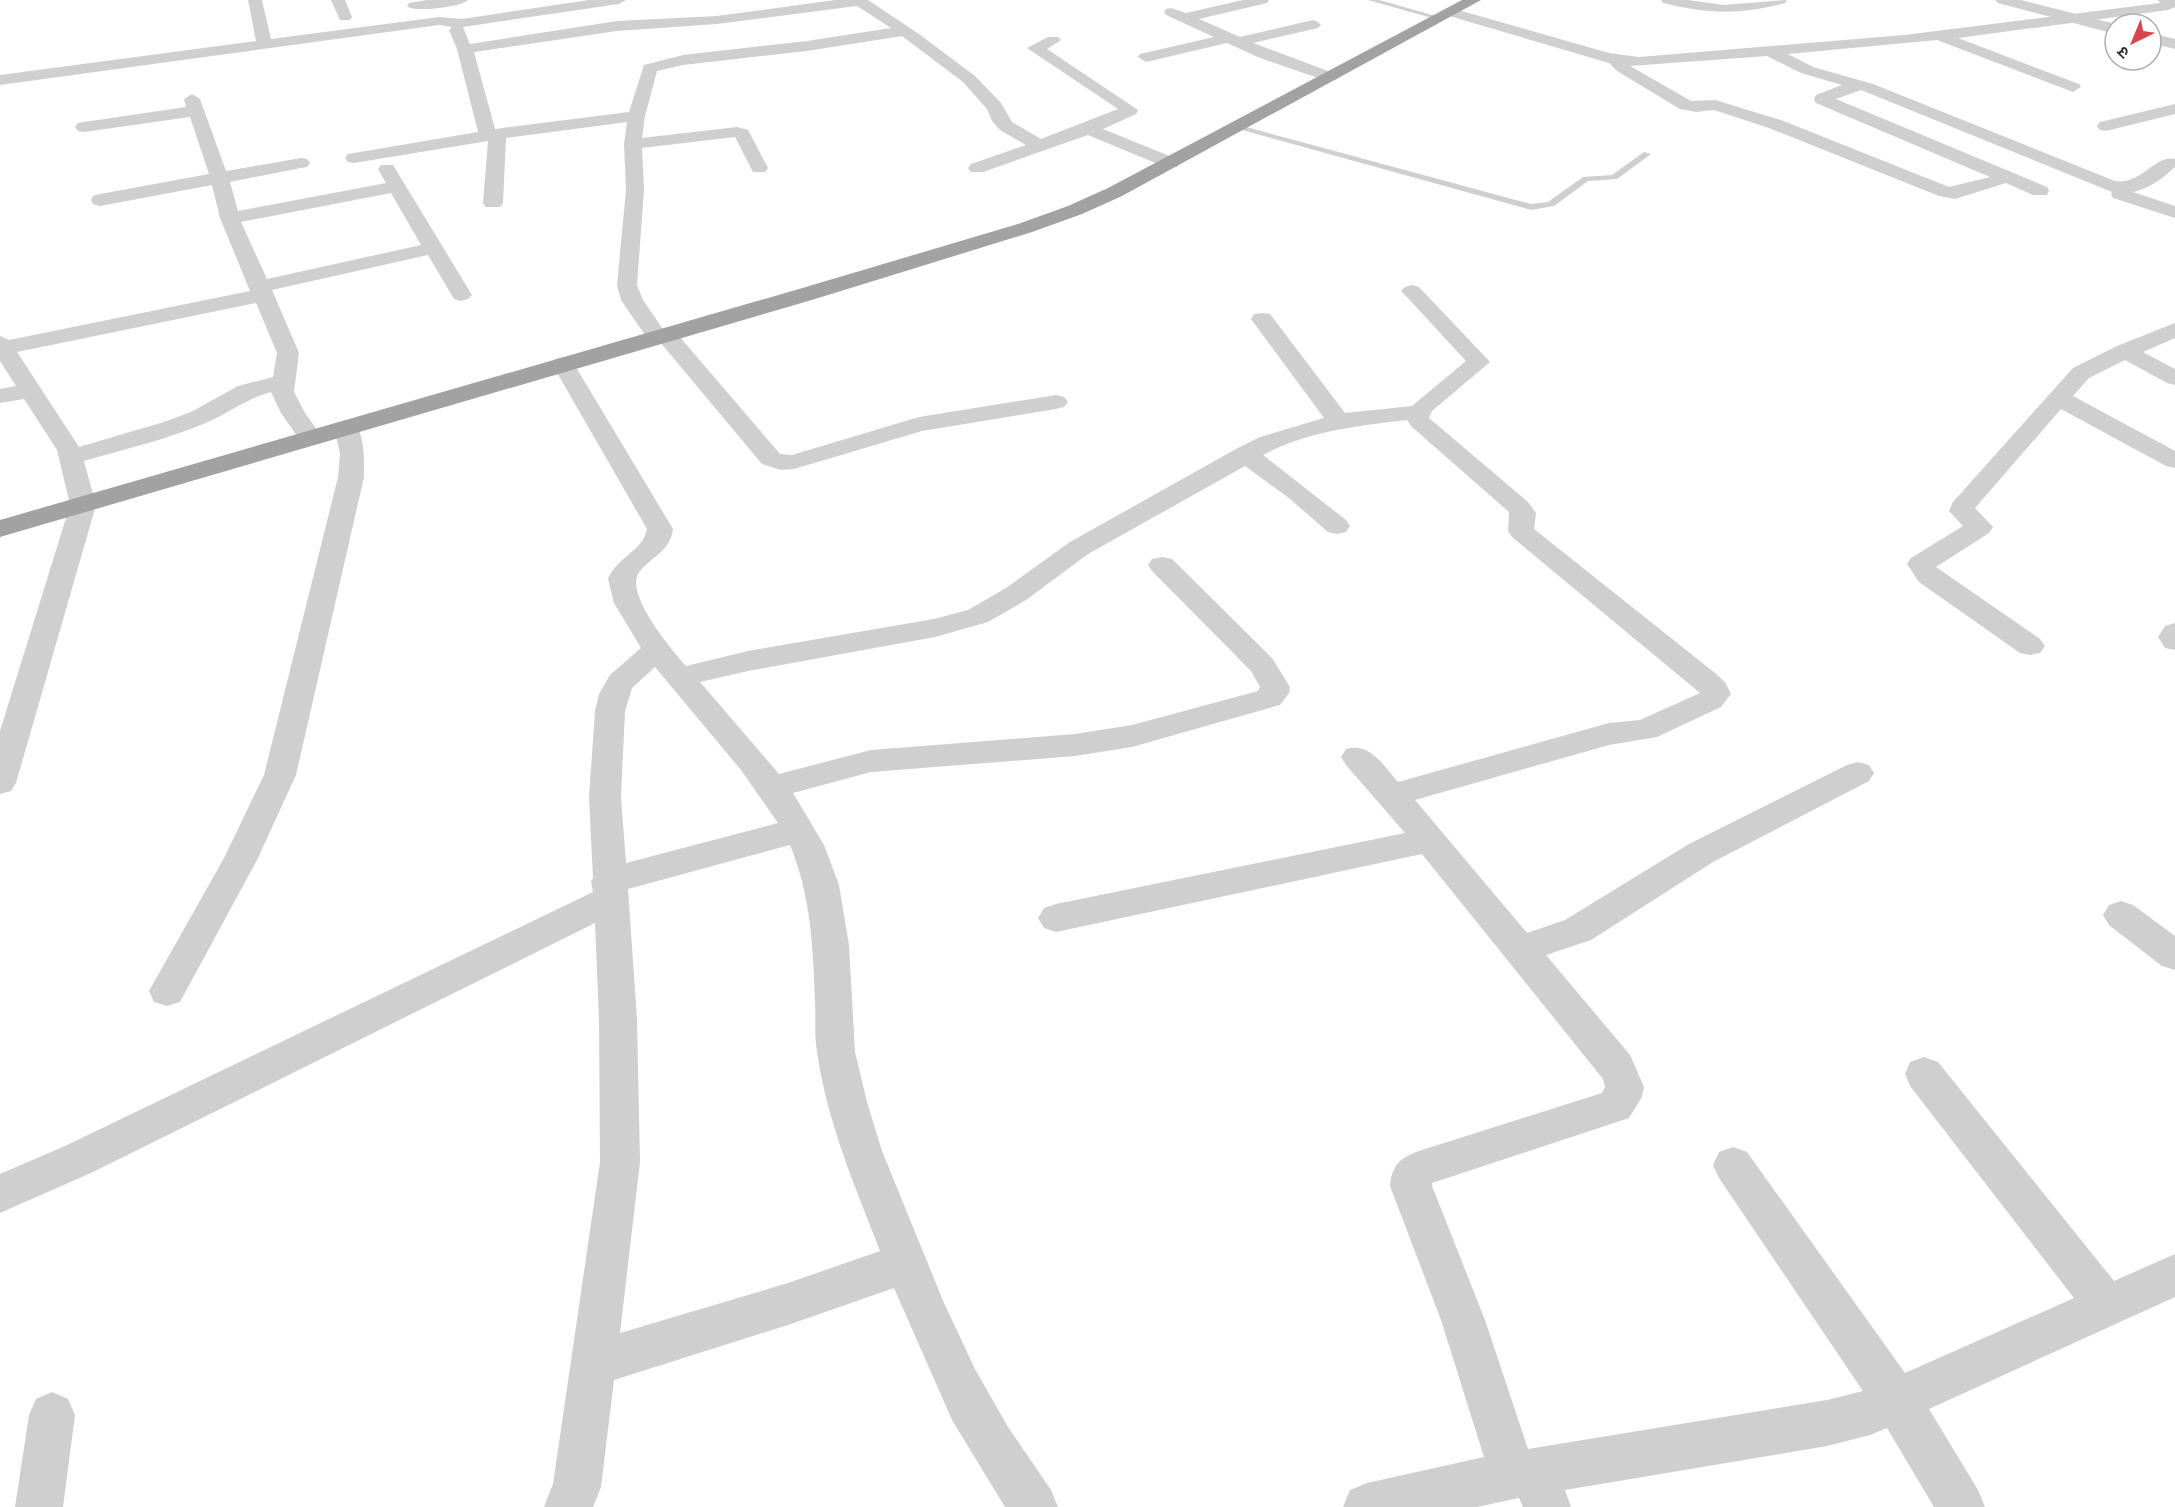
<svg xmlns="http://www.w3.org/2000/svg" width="2175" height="1507" viewBox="0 0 2175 1507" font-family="'Golos Text','Noto Sans Devanagari',sans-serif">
  <rect width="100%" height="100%" fill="#fff"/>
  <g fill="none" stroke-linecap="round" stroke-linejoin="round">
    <g fill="#cfcfcf" fill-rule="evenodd">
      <path d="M1368 0H1379L1443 18 1439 20Z"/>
      <path d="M1235 124 1531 204 1548 202 1583 177 1612 175 1644 152 1651 154 1617 179 1588 181 1554 206 1531 210 1235 128Z"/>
    </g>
    <g fill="#cfcfcf" fill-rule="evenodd">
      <path d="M248 0H262L271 39 439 17 462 19 589 0H626L619 4 463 27 470 44 617 21 717 16 835 0H868L919 34 975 76 1001 103 1012 122 1041 139 1118 109 1027 48 1048 37H1058L1061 40 1047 49 1138 110 1136 114 1103 129 1177 159 1180 163 1177 167H1165L1088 135 983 172H971L968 168 971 164 1026 145 1000 130 992 121 987 109 963 82 902 36 807 51 683 65 657 71 645 116 642 138 737 127 748 130 768 168 765 172H753L735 137 642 148 644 190 637 285 643 300 662 328 673 329 780 454 792 455 919 417 1056 395 1064 397 1068 402 1064 407 1056 409 922 431 794 469 781 470 762 464 660 342 649 341 621 300 617 285 626 190 624 144 627 122 506 138 503 203 500 207H486L483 203 488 141 354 163 348 162 345 158 348 154 354 153 478 132 457 49 449 30 452 27 439 25 0 85V75L256 41ZM857 6 891 28 807 41 683 55 644 65 629 112 495 129 474 52 617 31 717 24Z"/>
      <path d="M331 0H345L352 17 350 20H340Z"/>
      <path d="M427 0H468C461 7 414 13 407 6L409 3Z"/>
      <path d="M1243 0H1269L1267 3 1199 19 1240 37 1313 20 1318 22 1321 25 1318 28 1253 43 1336 74 1338 77 1336 80H1324L1260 58 1227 43 1146 62 1138 57 1140 54 1214 37 1166 15 1164 12 1166 9 1171 8 1186 13Z"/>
      <path d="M1661 0H1688L1724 5 1787 0 1785 3C1740 15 1709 14 1663 3Z"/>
      <path d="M2158 0H2175V7L2168 10 1958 38 2079 84 2081 87 2073 92 1937 40 1788 54 1813 67 1873 84 2115 181C2142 185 2155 154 2175 159V167C2162 179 2150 188 2133 192L2175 206V218L2113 198 2111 194 2112 192 1861 90 1836 99 2047 187 2049 191 2047 195H2033L2006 183 1955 199 1939 196 1769 128 1714 110 1696 112 1680 109 1617 71 1609 63 1446 15 1444 12 1451 8 1609 53 1639 57 1904 35 2160 3ZM1767 56 1801 73 1842 85 1816 95 1814 99 1816 103 1990 177 1949 187 1781 120 1715 100 1691 101 1630 66Z"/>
      <path d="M192 94 200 99 226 171 301 158 307 159 310 163 307 167 301 168 230 182 238 211 386 183 378 169 381 165H393L472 295 468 299 461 301 454 299 428 255 272 290 299 353 294 392 305 413 323 438 320 443 311 445 302 443 281 413 271 392C248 398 230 412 208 422 169 439 125 449 84 461L96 505 16 783 11 791 0 794V731L70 505 57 450 24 399 0 403V389L16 386 0 361V336L9 340 250 291 220 218 212 185 100 206 93 204 91 200 93 196 100 194 209 174 190 117 84 132 78 131 75 127 78 123 84 122 186 107 184 99ZM391 193 421 245 267 279 241 222ZM256 303 277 353 273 377 238 386 193 411 167 421 79 447 17 352Z"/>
      <path d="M2175 104V114L2106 131 2100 130 2097 126 2100 122Z"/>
      <path d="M1412 285 1419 287 1490 362 1432 411 1429 418 1528 502 1536 513 1534 529 1715 673 1725 682 1731 694 1721 707 1657 737 1609 745 1415 800 1527 933 1565 920 1689 844 1847 765 1858 762 1869 765 1874 773 1869 781 1713 862 1591 940 1546 955 1630 1055 1644 1087 1642 1097 1629 1118 1432 1183V1186L1485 1320 1528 1449 1827 1400 1863 1391 1719 1178 1713 1165 1719 1152 1733 1147 1747 1152 1905 1373 2074 1298 1910 1086 1905 1074 1910 1062 1924 1057 1938 1062 2114 1281 2175 1254V1297L1929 1409 1978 1490 1985 1507H1934L1887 1428 1870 1435 1827 1446 1565 1490 1571 1507H1523L1519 1498 1477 1507H1343L1350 1490 1367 1483 1484 1457 1441 1320 1390 1186C1392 1165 1400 1158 1419 1151L1602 1093 1605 1087 1603 1079 1422 854 1056 932 1044 928 1038 918 1044 908 1056 904 1405 833 1346 765 1341 757 1346 749C1370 742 1383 765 1398 782L1609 723 1640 720 1700 693 1512 537 1508 531 1509 512 1412 427 1407 420C1358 426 1307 431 1263 455L1346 520 1350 526 1346 532 1337 534 1328 532 1289 498 1245 466 1088 554 1026 600 988 622 935 637 748 671 700 682 779 774 871 750 1075 734 1132 725 1258 691 1260 687 1251 671 1152 571 1148 565 1152 559 1162 557 1172 559 1272 658 1290 687 1289 693 1280 705 1132 747 1075 756 871 772 793 793 824 845 839 885 849 945 855 1052 867 1102 882 1151 944 1303 975 1369 1008 1427 1051 1490 1058 1507H1005L952 1420 894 1288 788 1325 614 1380 601 1487 593 1507H544L553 1484 600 1162 599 1019 595 923 93 1172 0 1213V1174L65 1146 593 892 591 881 593 878 589 797 595 711 599 694 610 675 641 648 614 603 608 579C617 557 643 551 647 529L552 364 555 359 563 357 571 359 673 529C670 551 653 556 640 571 622 592 672 650 686 666L748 651 934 619 968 610 1006 588 1070 542 1236 449 1260 437 1324 418 1251 319 1254 314 1262 313 1270 314 1345 413 1412 406 1466 361 1405 295 1401 291 1405 287ZM655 667 741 770 778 823 626 863 621 797 625 711 632 688ZM790 845C811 896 813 947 815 1002 816 1018 814 1035 817 1052 827 1122 855 1186 880 1251L788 1283 620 1333 640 1162 637 1019 628 889Z"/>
      <path d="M2175 323V338L2143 352 2175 369V385L2167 383 2125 360 2089 378 2073 396 2175 451V468L2166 466 2061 409 1975 508 1993 527 1989 533 1936 567 2040 639 2045 646 2040 653 2030 655 2020 653 1919 582 1907 564 1911 558 1963 526 1949 511 1953 502 2073 368 2117 346Z"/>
      <path d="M346 421 355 423C365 438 364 459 364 477L296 775 258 858 180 1002 167 1006 154 1002 149 991 224 858 264 775 338 477 340 453 334 428 337 423Z"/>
      <path d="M2175 623V650L2165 648 2158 637 2165 626Z"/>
      <path d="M2121 901 2133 905 2175 936V970L2162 966 2109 925 2103 915 2109 905Z"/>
      <path d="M52 1392 68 1399 75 1415 63 1507H15L29 1415 36 1399Z"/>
    </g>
    <g fill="#cfcfcf" fill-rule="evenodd">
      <path d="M1995 0H2021L2115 24V34L1998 3Z"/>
      <path d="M2151 33 2175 39V49L2151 43Z"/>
    </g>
    <path fill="#a2a2a2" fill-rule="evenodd" d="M1462 0H1481L1122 196 1082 214 1032 232 815 299 0 537V520L799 289 1018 224 1068 206 1108 188Z"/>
  </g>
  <g transform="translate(2133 42) rotate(223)"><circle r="28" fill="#ffffff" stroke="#adadad" stroke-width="1.5"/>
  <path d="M0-4.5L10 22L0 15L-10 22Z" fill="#d7464d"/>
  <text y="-9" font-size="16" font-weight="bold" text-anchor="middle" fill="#323232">उ</text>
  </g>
</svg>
